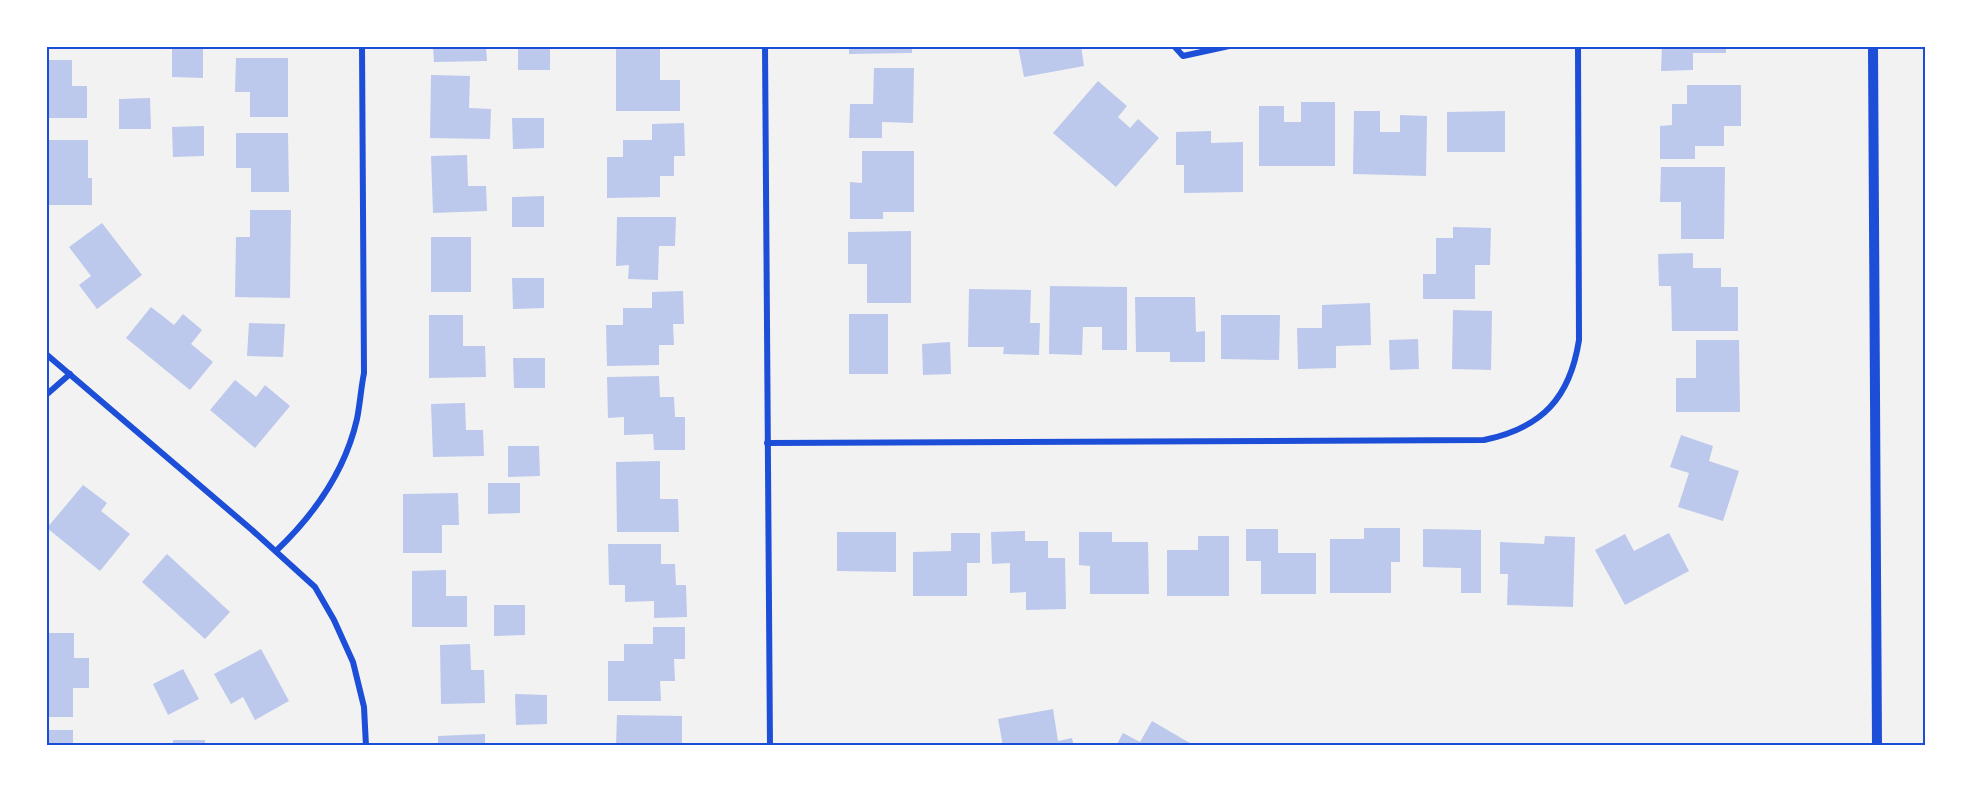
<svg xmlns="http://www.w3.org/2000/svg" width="1972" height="792" viewBox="0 0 1972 792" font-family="'Roboto Condensed',sans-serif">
  <rect width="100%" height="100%" fill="#f2f2f2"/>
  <g fill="#bdc9ec">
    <rect x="122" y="46" width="32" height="3"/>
    <path d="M433 46H486L487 61 434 62Z"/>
    <rect x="518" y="46" width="32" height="24"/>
    <path d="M616 46H660V80H680V111H616Z"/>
    <path d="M849 46H912V53L849 54Z"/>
    <path d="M1018 46H1081L1084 66 1024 77Z"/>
    <path d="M1662 46H1726V53H1693V70L1661 71Z"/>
    <path d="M203 47V78L172 77V48Z"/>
    <path d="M236 58H288V117H250V92H235Z"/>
    <path d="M46 60H72V86H87V118H46Z"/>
    <path d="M874 68H914L913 123 882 122V138H849L850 104H873Z"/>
    <path d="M431 75 470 76 469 108 491 109 490 139 430 138Z"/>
    <path d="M1098 81 1127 106 1118 117 1130 128 1138 119 1159 138 1116 187 1053 133Z"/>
    <path d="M1687 85H1741V126H1724V146H1695V159H1660V126L1672 125V104H1687Z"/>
    <path d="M150 98 151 129H119V99Z"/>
    <path d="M1301 102H1335V166H1259V106H1284V122H1301Z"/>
    <path d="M1354 111H1380V132H1400V115L1427 116 1426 176 1353 174Z"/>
    <path d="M1505 111V152H1447V112Z"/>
    <path d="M512 118H544V148L513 149Z"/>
    <path d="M684 123 685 156H674V176H660V197L607 198V157H623V140H652V124Z"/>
    <path d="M204 126V156L173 157 172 127Z"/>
    <path d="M1211 131V143L1243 142V192L1184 193V165H1176V132Z"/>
    <path d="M236 133H288L289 192H251V168H236Z"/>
    <path d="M49 140H88V178H92V205H46Z"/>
    <path d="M862 151H914V212H883V219H850V182L862 183Z"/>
    <path d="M467 155 468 186H486L487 211 433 213 431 156Z"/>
    <path d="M1661 167H1725L1724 239H1681V202H1660Z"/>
    <path d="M544 196V227H512V197Z"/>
    <path d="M250 210H291L290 298 235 297 236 237H250Z"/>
    <path d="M617 217H676L675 246H659L658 280 628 279 629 265 616 266Z"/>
    <path d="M102 223 142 275 97 309 79 285 91 276 69 247Z"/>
    <path d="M1453 227 1491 228 1490 265H1475V299H1423V274H1436V238H1453Z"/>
    <path d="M911 231V303H867V264H848V232Z"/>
    <rect x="431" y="237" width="40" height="55"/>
    <path d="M1693 253V268H1721V287H1738V331H1672L1671 286H1659L1658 254Z"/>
    <path d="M512 278H544V308L513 309Z"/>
    <path d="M1050 286 1127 287V350H1102V327H1083L1082 355 1049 354Z"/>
    <path d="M969 289 1031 290 1030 323H1040L1039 355 1003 354 1004 347H968Z"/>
    <path d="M683 291 684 324H673L674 345H659V365L607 366 606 325H623V308H652V292Z"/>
    <path d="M1135 297H1195L1196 332 1205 331V362H1170V352H1136Z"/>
    <path d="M1370 303 1371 345 1336 346V368L1298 369 1297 328H1322V305Z"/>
    <path d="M151 307 174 325 183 314 202 330 191 344 213 362 190 390 126 338Z"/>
    <path d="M1453 310 1492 311 1491 370 1452 369Z"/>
    <rect x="849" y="314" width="39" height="60"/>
    <path d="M429 315H463V346H485L486 377 429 378Z"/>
    <path d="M1221 315H1280L1279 360 1221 359Z"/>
    <path d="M249 323 285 324 283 357 247 356Z"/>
    <path d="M1418 339 1419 369 1390 370 1389 340Z"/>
    <path d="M1696 340H1739L1740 412H1676V378H1696Z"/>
    <path d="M950 342 951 374 923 375 922 344Z"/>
    <path d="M513 358H545V388H514Z"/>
    <path d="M659 376 660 397H674L675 417H685V450H654L653 434 624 435V417L608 418 607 377Z"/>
    <path d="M235 380 256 397 265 385 290 406 255 448 210 410Z"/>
    <path d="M465 403 466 430H483L484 456 433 457 431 404Z"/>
    <path d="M1681 435 1713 446 1709 461 1739 471 1723 521 1678 507 1689 473 1670 467Z"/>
    <path d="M508 446H539L540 476 508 477Z"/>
    <path d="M660 461V499H678L679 532H617L616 462Z"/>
    <path d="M488 483H520V513L488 514Z"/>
    <path d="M83 485 107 503 101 511 130 534 100 571 47 528Z"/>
    <path d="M458 493 459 525H442V553H403V494Z"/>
    <path d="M1364 528H1400V562H1391V593H1330V539H1364Z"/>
    <path d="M1246 529H1278V553H1316V594H1261V561H1246Z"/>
    <path d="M1423 529 1481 530V593H1461V568L1423 567Z"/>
    <path d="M1025 531V541H1048V558H1065L1066 609 1026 610V592L1010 593V563L992 564 991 532Z"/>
    <path d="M837 532H896V572L837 571Z"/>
    <path d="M1079 532H1112V542H1148L1149 594H1090V566L1079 565Z"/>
    <path d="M951 533H980V563H967V596H913V552L951 551Z"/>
    <path d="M1669 533 1689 571 1625 605 1595 550 1625 534 1634 551Z"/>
    <path d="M1198 536H1229V596H1167V550H1198Z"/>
    <path d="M1545 536 1575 537 1573 607 1507 605 1508 574H1500V542L1544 544Z"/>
    <path d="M608 544H661V564H675L676 585H686L687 617 654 618V601L625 602V585H609Z"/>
    <path d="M167 554 230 612 205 639 142 582Z"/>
    <path d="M446 570V596H467V627H412V571Z"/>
    <path d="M494 605H525V635L494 636Z"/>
    <path d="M653 627H685V659H674L675 681H660L661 701H608V661H624V644H653Z"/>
    <path d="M46 633H74V658H89V688H73V717H46Z"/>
    <path d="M470 644 471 670H484L485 703 441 704 440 645Z"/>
    <path d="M261 649 289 701 255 720 243 697 231 704 214 674Z"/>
    <path d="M183 669 199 699 168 715 153 684Z"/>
    <path d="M515 694 547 695V724L516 725Z"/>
    <path d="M1053 709 1058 741 1072 738 1074 746H1003L998 719Z"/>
    <path d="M617 715 682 716V746H616Z"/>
    <path d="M1152 721 1195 746H1116L1123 733 1140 742Z"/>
    <rect x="46" y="730" width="27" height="16"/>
    <path d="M485 734V746H438V736Z"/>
    <rect x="173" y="740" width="32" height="6"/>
  </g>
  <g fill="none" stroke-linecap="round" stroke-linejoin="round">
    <g stroke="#1d4ed8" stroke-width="6">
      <path d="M765 46 770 746"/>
      <path d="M1174 46 1183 56 1229 46"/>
      <path d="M46 354 252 530 315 587 334 620 353 662 364 707 366 746"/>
      <path d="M46 395 70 374"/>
      <path d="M767 443 1484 440C1542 428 1570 398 1579 340L1578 46"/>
      <path d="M276 551C314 515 345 471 357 419 360 404 361 388 364 373L362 46"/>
    </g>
    <path stroke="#1d4ed8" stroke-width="10" d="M1873 46 1877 746"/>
  </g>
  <rect width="1972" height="792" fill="none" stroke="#ffffff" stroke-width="96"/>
  <rect x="48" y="48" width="1876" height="696" fill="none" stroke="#1d4ed8" stroke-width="2"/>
</svg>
